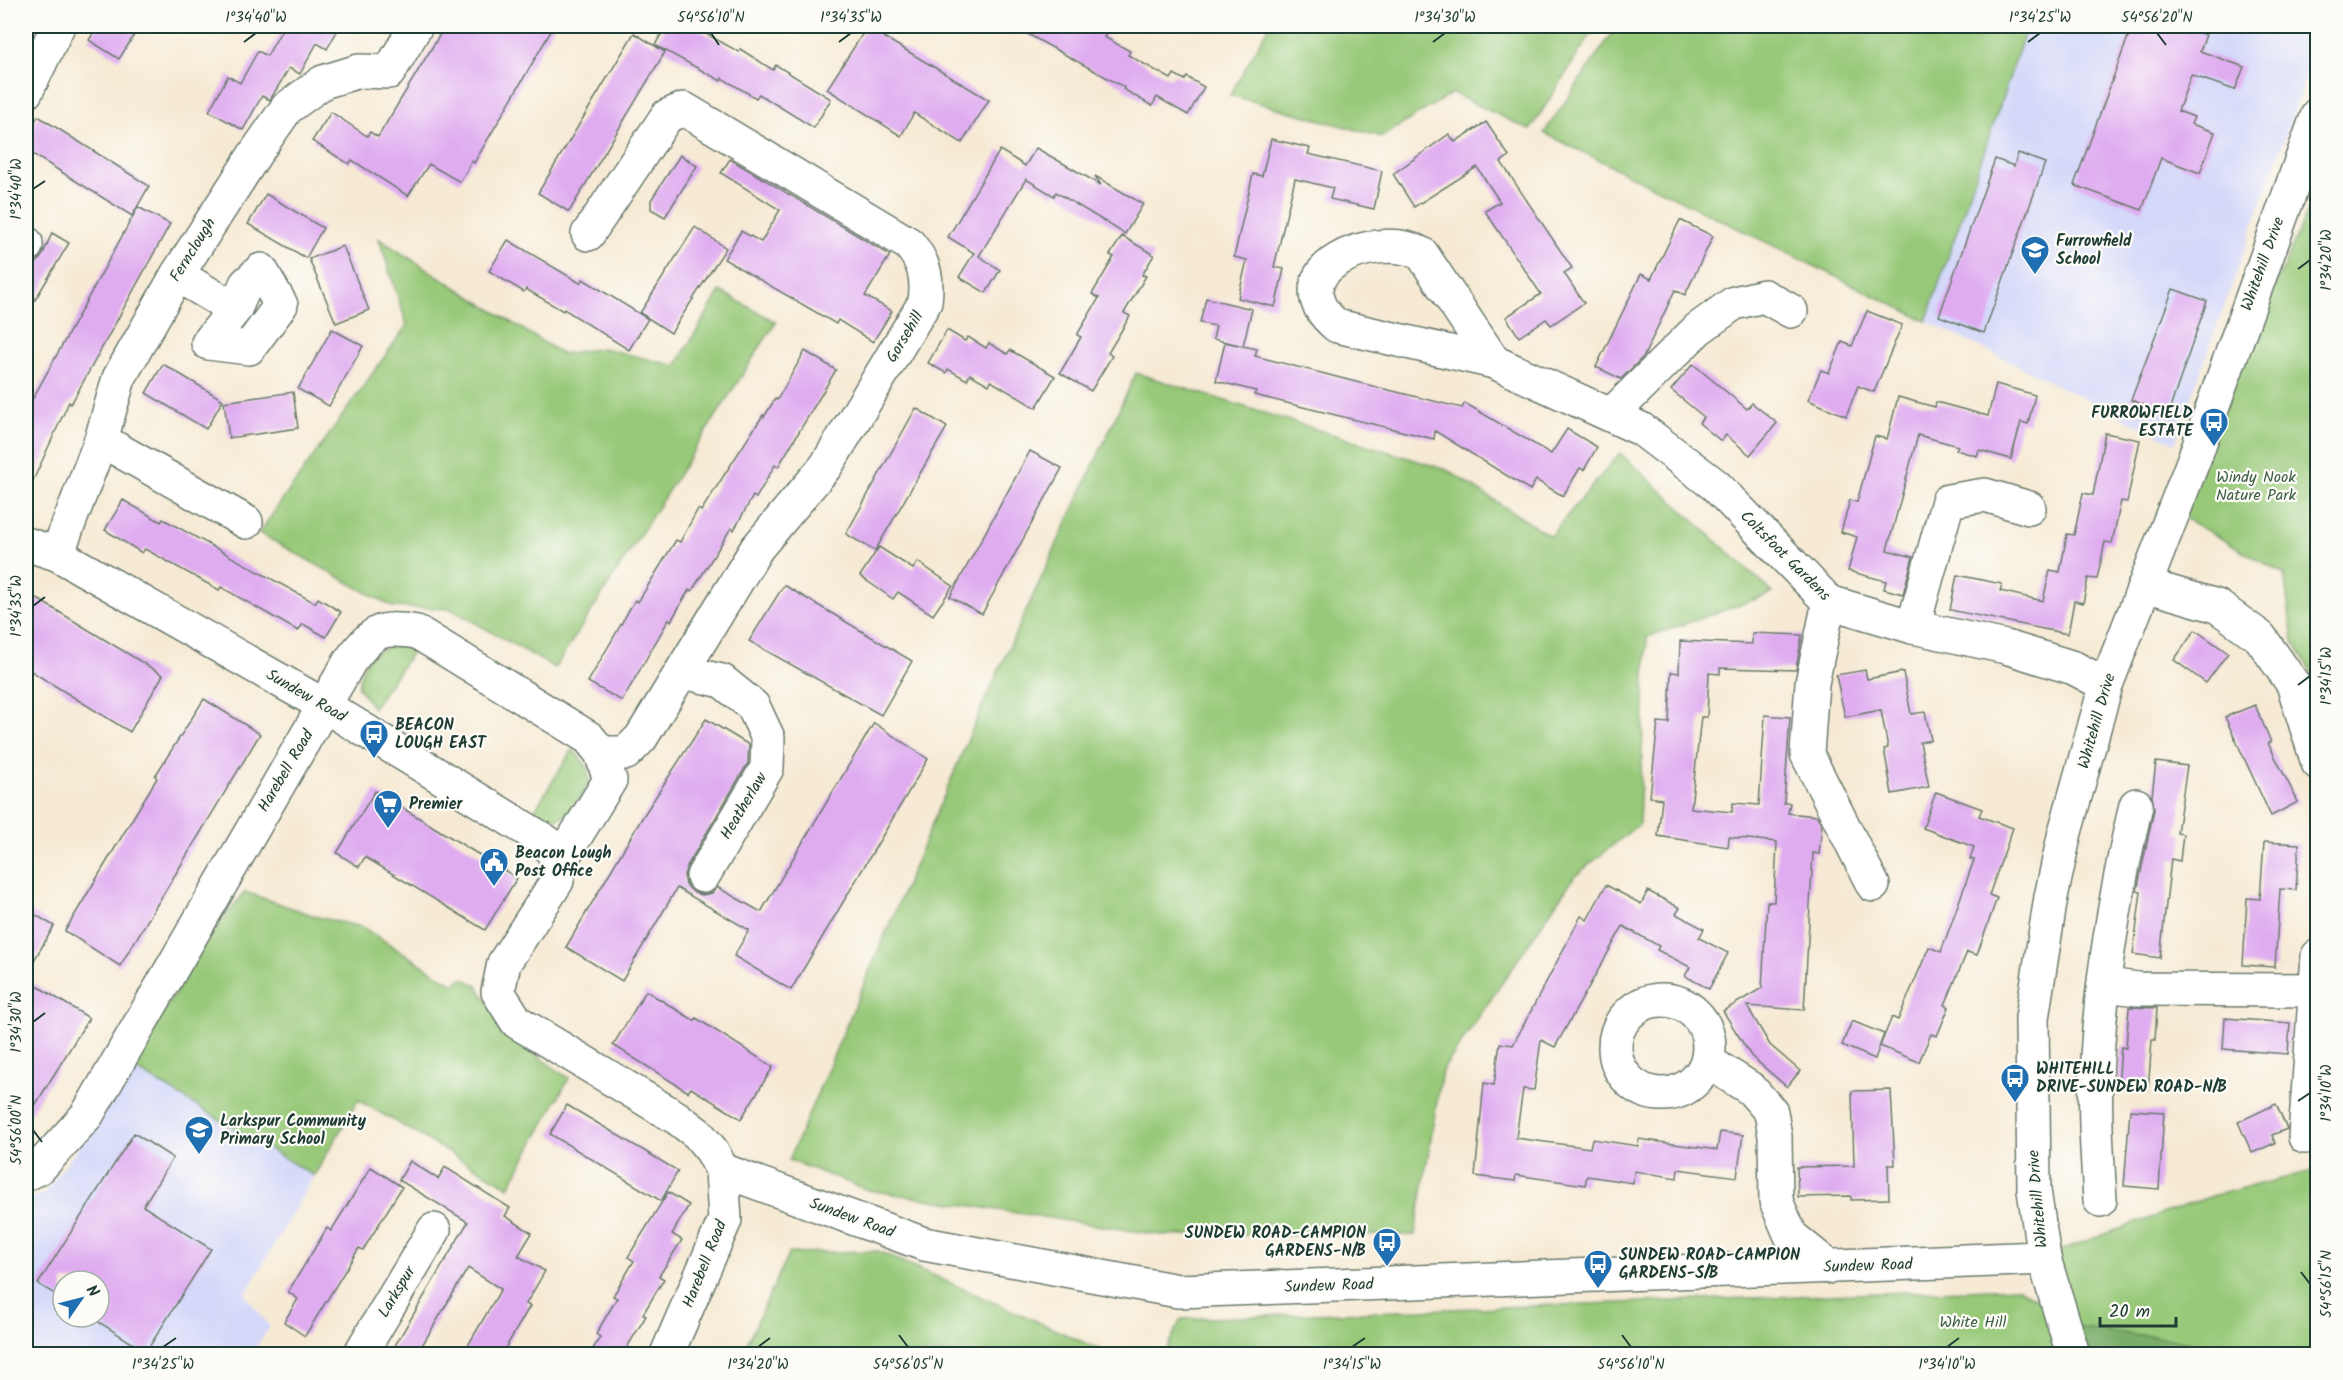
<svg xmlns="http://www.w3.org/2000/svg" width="2343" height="1380" viewBox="0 0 2343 1380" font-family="Kalam,sans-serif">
  <rect width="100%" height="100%" fill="#fdfcf7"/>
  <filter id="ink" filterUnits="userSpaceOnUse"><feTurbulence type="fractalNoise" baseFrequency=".0167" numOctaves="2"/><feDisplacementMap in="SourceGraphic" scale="12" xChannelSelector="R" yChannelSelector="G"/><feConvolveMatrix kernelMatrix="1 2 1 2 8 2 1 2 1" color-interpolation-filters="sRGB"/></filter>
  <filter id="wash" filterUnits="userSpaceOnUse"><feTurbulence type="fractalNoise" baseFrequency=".008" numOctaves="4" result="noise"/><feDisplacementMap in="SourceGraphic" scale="24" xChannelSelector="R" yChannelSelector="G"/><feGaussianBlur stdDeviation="1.35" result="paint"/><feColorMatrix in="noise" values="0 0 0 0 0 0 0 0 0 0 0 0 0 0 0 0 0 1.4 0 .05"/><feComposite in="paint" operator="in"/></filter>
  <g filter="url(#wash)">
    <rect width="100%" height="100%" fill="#f6ead4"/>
    <g fill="#d4d8f9" fill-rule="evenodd">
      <path d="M1617 26H2317V47L2175 443 1544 133Z"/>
      <path d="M214 930 392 1041 245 1295 270 1327 251 1354H246L231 1345 224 1354H26V1199L43 1195 88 1134ZM63 1281H99V1317H63Z"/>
    </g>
    <g fill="#98c979" stroke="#5c8356" stroke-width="1.5">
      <path d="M1269 26H1596L1530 130 1452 93 1382 137 1230 95Z"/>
      <path d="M1617 26H2027L1926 321 1544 133Z"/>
      <path d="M2317 189V682L2293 641 2284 574 2177 514Z"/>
      <path d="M379 239 562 354 603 348 676 366 720 291 776 322 555 668 451 609 393 607 259 533 407 325Z"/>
      <path d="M1136 373 1447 470 1550 536 1620 453 1773 593 1647 637 1639 824 1574 877 1442 1071 1415 1235H1160L868 1190 789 1160 984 702Z"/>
      <path d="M393 645 415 648 373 708 358 687C362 661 369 654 393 645Z"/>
      <path d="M573 749 588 768 589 783 572 812 557 819 532 814Z"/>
      <path d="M245 892 321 918 362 927 453 984 462 978 477 985 510 1037 569 1078 509 1187 358 1100 314 1176 130 1066 214 930Z"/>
      <path d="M2317 1170V1354H2084L2052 1253 2215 1195Z"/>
      <path d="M878 1251 1110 1354H742L789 1253Z"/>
      <path d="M2018 1288 2042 1302 2060 1354H1164L1181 1319Z"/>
    </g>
    <path fill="#7aad69" stroke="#4c754e" stroke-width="1.5" d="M2075 1327 2179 1340 2239 1354H2084Z"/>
    <g id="blocks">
      <g fill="#dfacf0">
        <path d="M98 26H140L119 59 89 40Z"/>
        <path d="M284 26H340L327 49 317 43 300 74 289 68 270 100 262 96 243 130 209 111 228 76 240 83 258 51 267 56Z"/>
        <path d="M445 26H554L474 163 472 161 460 182 429 164 408 196 352 160 349 164 312 141 331 112 367 136 370 132 378 137Z"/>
        <path d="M666 26H692L739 52 740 49 773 70 776 65 831 99 814 128 759 94 756 98 722 78 721 81 655 45Z"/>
        <path d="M1013 26H1092L1106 34 1104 37 1130 51 1128 55 1171 79 1174 74 1185 80 1187 77 1204 87 1188 115 1157 97 1152 106 1123 89 1124 87Z"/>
        <path d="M2132 26H2201L2199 33 2206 35 2200 51 2244 67 2235 90 2191 75 2178 111 2194 117 2191 124 2215 132 2200 173 2161 158 2142 210 2074 185Z"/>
        <path d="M867 27 989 100 962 143 914 113 901 136 827 89Z"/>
        <path d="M634 33 665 52 569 212 538 193Z"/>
        <path d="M38 116 149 186 132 216 26 150V138Z"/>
        <path d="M1486 122 1509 156 1501 162 1572 268 1564 273 1584 303 1551 325 1546 319 1519 337 1506 317 1541 294 1485 211 1500 202 1477 167 1414 207 1393 174 1449 134 1455 142Z"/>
        <path d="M1271 139 1310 148 1308 154 1382 171 1374 209 1330 199 1333 188 1295 179 1274 267 1284 269 1275 307 1238 298 1247 260 1234 257 1253 174 1262 176Z"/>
        <path d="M1036 148 1101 185 1095 176 1143 204 1125 234 1056 192 1054 196 1026 179 979 256 1000 270 986 293 959 277 974 253 948 237 1000 150 1025 166Z"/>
        <path d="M2018 153 2045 163 1984 333 1939 316 1995 159 2014 166Z"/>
        <path d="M680 155 697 166 665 217 651 209V200Z"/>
        <path d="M730 159 890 255 865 296 892 311 873 342 838 320 836 324 724 259 741 231 761 242 780 210 721 173Z"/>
        <path d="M266 194 323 228 306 258 248 224Z"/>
        <path d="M138 207 170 224 71 404 69 402 26 496V411Z"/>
        <path d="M1680 220 1713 236 1685 295 1675 290 1644 356 1621 379 1596 367 1641 274 1651 279Z"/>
        <path d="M695 227 726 248 671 333 640 313Z"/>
        <path d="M52 233 69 243 26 315V277L42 256Z"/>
        <path d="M1122 236 1154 255 1142 275 1146 276 1124 313 1130 316 1108 353 1112 356 1091 391 1060 373 1081 337 1077 335 1099 298 1092 294 1114 257 1110 255Z"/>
        <path d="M508 240 580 283 583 279 648 319 629 350 564 309 563 311 526 289 524 292 489 271Z"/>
        <path d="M343 246 369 310 336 323 309 259Z"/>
        <path d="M2173 289 2207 301 2168 414 2131 400Z"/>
        <path d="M1206 298 1252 309 1243 346 1213 339 1216 326 1200 323Z"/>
        <path d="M1867 311 1902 325 1874 392 1858 386 1846 416 1808 400 1821 370 1829 373 1842 342 1852 346Z"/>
        <path d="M332 329 363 346 329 406 298 389Z"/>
        <path d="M947 330 965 341 968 337 986 348 989 343 1007 354 1010 350 1055 376 1036 408 991 381 989 385 970 374 967 380 948 369 946 373 928 363Z"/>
        <path d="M1225 342 1257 349 1255 356 1356 382 1462 408 1465 403 1551 454 1567 429 1597 447 1584 470 1580 468 1563 496 1536 480 1530 490 1435 431 1434 439 1254 395 1256 391 1216 381Z"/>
        <path d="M805 351 836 370 778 467 775 465 756 498 753 496 734 530 731 528 692 591 689 590 671 621 669 619 622 701 588 682 635 600 638 602 676 540 680 542 698 509 701 511 763 415 764 417 775 399 777 400Z"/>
        <path d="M163 364 223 400 206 429 146 393Z"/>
        <path d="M1693 364 1747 409 1752 403 1777 423 1750 455 1726 435 1721 441 1699 423 1704 417 1671 390Z"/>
        <path d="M1996 384 2035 395 2028 424 2021 422 2011 459 1979 450 1977 456 1956 450 1958 446 1918 435 1887 550 1913 557 1903 594 1884 589 1886 581 1848 571 1857 537 1841 532 1850 500 1857 502 1875 436 1887 439 1898 397 1935 407 1936 402 1988 416Z"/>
        <path d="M293 392 298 428 229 438 224 402Z"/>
        <path d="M916 408 947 427 875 551 846 534Z"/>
        <path d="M2105 433 2140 440 2127 502 2121 501 2112 543 2105 542 2097 579 2088 578 2083 603 2074 601 2068 634 1950 610 1957 575 2002 584 2000 591 2043 601 2050 570 2060 572 2067 534 2074 535 2083 493 2093 495Z"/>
        <path d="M1030 451 1062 468 982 614 950 597Z"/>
        <path d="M123 500 161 522 163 519 315 603 318 598 341 612 326 637 303 624 298 631 221 587 219 590 145 549 142 553 105 530Z"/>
        <path d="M879 547 913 569 918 562 953 586 933 615 898 592 893 599 860 576Z"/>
        <path d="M784 585 912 661 881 715 749 641Z"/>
        <path d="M36 598 163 675 130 732 26 668V616Z"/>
        <path d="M2195 630 2228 653 2206 683 2174 660Z"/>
        <path d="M1752 633 1802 635 1796 670 1720 668V674L1709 673 1707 717H1701L1691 808 1732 812 1733 803 1759 805 1765 715 1790 717 1784 803H1790L1788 813 1817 816 1822 825 1819 854 1813 853 1804 1010 1747 1006 1770 1045 1800 1071 1787 1087 1751 1056 1723 1011 1762 988 1767 902H1774L1777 842 1729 837 1728 847 1658 836 1662 799 1650 797 1658 722 1669 723 1671 672 1679 673 1680 641 1752 644Z"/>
        <path d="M1865 670 1867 679 1903 672 1911 714 1925 712 1931 740 1920 742 1929 787 1892 794 1884 749 1888 748 1881 710 1845 717 1836 675Z"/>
        <path d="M204 699 260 734 120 966 65 931 157 778 155 776Z"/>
        <path d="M2255 705 2271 742 2268 743 2298 802 2271 816 2225 717Z"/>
        <path d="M706 719 749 745 748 763 687 866 684 875 686 885 693 892 702 895 712 893 717 887 761 912 874 723 928 759 791 990 734 956 749 930 677 888 622 981 566 947 642 818Z"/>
        <path d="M2156 762 2187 766 2177 833 2183 834 2180 861 2171 859 2160 958 2133 954 2141 892 2137 891 2154 809 2152 796Z"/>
        <path d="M375 791 517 878 485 930 365 857 359 867 337 853Z"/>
        <path d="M1936 792 1982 809 1979 816 2013 828 1989 895 1997 898 1977 955 1967 952 1945 1005 1949 1007 1937 1036 1931 1034 1919 1062 1880 1046 1892 1017 1898 1020 1929 947 1941 952 1974 860 1970 859 1974 847 1923 828Z"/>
        <path d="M2264 842 2299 844 2296 890 2280 889 2275 967 2243 965 2247 898 2260 899Z"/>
        <path d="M1606 885 1641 904 1648 891 1680 908 1676 914 1704 929 1699 938 1728 953 1709 989 1685 976 1690 967 1657 950 1659 946 1623 926 1555 1047 1541 1040 1534 1090 1523 1089 1516 1138 1590 1148 1592 1139 1638 1146 1639 1139 1717 1150 1720 1132 1743 1135 1737 1177 1678 1169 1677 1178 1634 1171 1633 1183 1587 1176 1585 1185 1516 1175 1515 1181 1475 1176 1484 1083 1494 1085 1500 1043 1513 1045 1581 916 1587 920Z"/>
        <path d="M26 909 54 926 26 974Z"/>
        <path d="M26 979 89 1018 26 1120Z"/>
        <path d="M646 991 695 1021 696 1018 773 1067 741 1119 691 1088 688 1092 613 1045Z"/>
        <path d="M2129 1007 2157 1008 2155 1040H2152L2148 1090 2118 1088 2121 1047 2126 1048Z"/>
        <path d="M2225 1018 2290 1023 2288 1054 2223 1049Z"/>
        <path d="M1852 1021 1884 1034 1875 1059 1842 1045Z"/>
        <path d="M1891 1090 1895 1165H1888L1889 1199 1851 1200V1196L1798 1197 1797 1167 1854 1166 1852 1091Z"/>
        <path d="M2276 1104 2287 1129 2272 1135 2275 1143 2252 1153 2238 1122Z"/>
        <path d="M567 1105 678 1171 661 1201 550 1134Z"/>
        <path d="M2130 1110 2164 1112 2159 1189 2124 1186Z"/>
        <path d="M134 1133 173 1158 143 1206 211 1249 146 1352 91 1317H99V1281H63V1299L38 1284Z"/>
        <path d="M410 1161 438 1179 445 1167 510 1208 505 1216 532 1233 518 1256 545 1271 526 1304 530 1306 502 1354H463L501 1289 468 1268 417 1354H390L468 1222 399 1180Z"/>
        <path d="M371 1167 402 1187 363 1250 359 1248 305 1336 284 1322 298 1299 288 1292 327 1228 331 1231Z"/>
        <path d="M668 1192 689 1205 672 1234 682 1240 659 1276 664 1279 643 1314 646 1316 623 1354H590L600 1337 596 1334 617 1298 613 1296 634 1261 628 1257Z"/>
      </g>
    </g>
  </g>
  <g filter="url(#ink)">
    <use href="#blocks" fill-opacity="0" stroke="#6a7a6c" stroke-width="1.5"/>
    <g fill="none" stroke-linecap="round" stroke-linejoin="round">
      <g stroke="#6a7a6c" stroke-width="36">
        <g id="minor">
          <path d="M26 92 58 26"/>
          <path d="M588 234 667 116 684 109 909 244C925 263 928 278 925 302L826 466 757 548 641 738 626 753H601"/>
          <path d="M26 243V246"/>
          <path d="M177 275 235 309 208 343 249 348 281 305 261 270 246 284 235 309"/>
          <path d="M1494 362 1422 254C1375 228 1272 272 1337 326L1494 362 1641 429 1715 485 1829 602 1913 627 2006 647 2074 668 2106 685"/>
          <path d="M1611 415 1698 329 1734 303 1764 296 1791 311"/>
          <path d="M101 440 246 522"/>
          <path d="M26 544 57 554 325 706 547 842 559 863 557 881 504 963 498 992 517 1022 677 1118 698 1134 712 1151 722 1170 725 1220 667 1354"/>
          <path d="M57 554 101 440 119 378 177 275 255 154 287 108 323 82 359 71 389 72 416 26"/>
          <path d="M2145 585 2217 606 2260 637 2293 684 2318 763"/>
          <path d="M1829 602 1812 683 1807 754 1873 885"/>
          <path d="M1913 627 1948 501 1985 495 2029 508"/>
          <path d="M683 672 722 681 753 706 768 738 767 768 703 876"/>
          <path d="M2105 985 2138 989 2316 990"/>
          <circle cx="1662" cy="1047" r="47"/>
          <path d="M1707 1061 1751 1089 1771 1112 1775 1136 1776 1201 1791 1236 1829 1267"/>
          <path d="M2305 1137 2318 956"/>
          <path d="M722 1170 924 1244 1178 1291 2044 1258"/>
          <path d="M26 1174 40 1167 87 1115 350 661C374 631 378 626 417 632L589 738 601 753 610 780 559 863"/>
          <path d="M2100 1200C2098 1161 2094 1121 2096 1081 2099 990 2115 895 2136 805"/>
          <path d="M360 1354 434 1230"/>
          <path d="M2073 1354 2044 1258 2034 1190 2032 1018 2051 897 2065 832 2106 685 2194 459 2318 114"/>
        </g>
      </g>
      <use href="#minor" stroke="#fff" stroke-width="33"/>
    </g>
  </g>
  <path fill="none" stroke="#1f3d34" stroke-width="2" d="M711 33 719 45M2157 33 2166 45M244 42 256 33M839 42 851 33M1433 42 1445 33M2028 42 2040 33M33 189 45 181M2298 269 2310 260M33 606 45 597M2298 685 2310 676M33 1022 45 1013M2298 1101 2310 1093M33 1130 42 1142M2301 1272 2310 1284M899 1335 908 1347M1622 1335 1631 1347M163 1347 176 1338M758 1347 770 1338M1352 1347 1365 1338M1947 1347 1959 1338"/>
  <defs>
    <g id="school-pin" transform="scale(1.5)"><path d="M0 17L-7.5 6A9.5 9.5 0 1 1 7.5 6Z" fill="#1f6fb2" stroke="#fdfcf7"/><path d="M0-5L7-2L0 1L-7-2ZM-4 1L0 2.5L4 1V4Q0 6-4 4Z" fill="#fff"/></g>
    <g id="bus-pin" transform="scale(1.5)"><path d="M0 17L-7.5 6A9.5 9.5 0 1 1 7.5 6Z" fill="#1f6fb2" stroke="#fdfcf7"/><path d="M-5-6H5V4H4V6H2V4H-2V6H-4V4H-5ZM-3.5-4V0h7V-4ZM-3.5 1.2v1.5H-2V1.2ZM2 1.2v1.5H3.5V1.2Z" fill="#fff"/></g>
    <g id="supermarket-pin" transform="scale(1.5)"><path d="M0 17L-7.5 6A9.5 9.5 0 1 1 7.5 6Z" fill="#1f6fb2" stroke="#fdfcf7"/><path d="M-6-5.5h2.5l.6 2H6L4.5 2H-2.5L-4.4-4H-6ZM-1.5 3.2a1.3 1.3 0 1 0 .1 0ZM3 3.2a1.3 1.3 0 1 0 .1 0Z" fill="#fff"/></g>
    <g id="civic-pin" transform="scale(1.5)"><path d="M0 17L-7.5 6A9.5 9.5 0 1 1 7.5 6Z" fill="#1f6fb2" stroke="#fdfcf7"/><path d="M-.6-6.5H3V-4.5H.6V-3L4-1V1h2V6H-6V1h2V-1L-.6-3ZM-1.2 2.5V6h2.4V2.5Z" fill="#fff"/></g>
  </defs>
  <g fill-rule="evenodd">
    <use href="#school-pin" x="2035" y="250"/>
    <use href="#bus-pin" x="2214" y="422"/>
    <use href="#bus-pin" x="374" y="734"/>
    <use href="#supermarket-pin" x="388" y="804"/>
    <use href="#civic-pin" x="494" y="862"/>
    <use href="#bus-pin" x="2015" y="1078"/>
    <use href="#school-pin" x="199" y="1130"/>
    <use href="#bus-pin" x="1387" y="1242"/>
    <use href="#bus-pin" x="1598" y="1264"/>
  </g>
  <g text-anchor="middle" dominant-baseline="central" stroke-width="4.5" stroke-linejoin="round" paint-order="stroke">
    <g font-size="16" font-weight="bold" fill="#1f3d34" stroke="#fdfcf7" text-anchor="start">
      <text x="2056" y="241">Furrowfield<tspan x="2056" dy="18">School</tspan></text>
      <text x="2193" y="413" text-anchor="end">FURROWFIELD<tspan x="2193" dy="18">ESTATE</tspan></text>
      <text x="395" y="725">BEACON<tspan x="395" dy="18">LOUGH EAST</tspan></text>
      <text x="409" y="804">Premier</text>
      <text x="515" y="853">Beacon Lough<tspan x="515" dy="18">Post Office</tspan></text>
      <text x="2036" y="1069">WHITEHILL<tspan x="2036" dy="18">DRIVE-SUNDEW ROAD-N/B</tspan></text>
      <text x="220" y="1121">Larkspur Community<tspan x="220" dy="18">Primary School</tspan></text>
      <text x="1366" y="1233" text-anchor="end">SUNDEW ROAD-CAMPION<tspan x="1366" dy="18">GARDENS-N/B</tspan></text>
      <text x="1619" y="1255">SUNDEW ROAD-CAMPION<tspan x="1619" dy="18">GARDENS-S/B</tspan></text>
    </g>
    <g font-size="16" fill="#1f3d34" stroke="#fdfcf7">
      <text transform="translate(193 250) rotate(-58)">Fernclough</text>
      <text transform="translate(2263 264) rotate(-70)">Whitehill Drive</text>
      <text transform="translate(905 337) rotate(-59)">Gorsehill</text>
      <text transform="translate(1785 556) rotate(45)">Coltsfoot Gardens</text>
      <text transform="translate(306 696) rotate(30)">Sundew Road</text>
      <text transform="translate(2097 721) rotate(-74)">Whitehill Drive</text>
      <text transform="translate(286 771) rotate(-59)">Harebell Road</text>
      <text transform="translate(744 806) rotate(-59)">Heatherlaw</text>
      <text transform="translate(2038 1199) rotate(-95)">Whitehill Drive</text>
      <text transform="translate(852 1218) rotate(20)">Sundew Road</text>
      <text transform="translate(705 1264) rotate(-68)">Harebell Road</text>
      <text transform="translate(1868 1266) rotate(-2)">Sundew Road</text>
      <text transform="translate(1329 1286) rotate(-2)">Sundew Road</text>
      <text transform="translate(397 1292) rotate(-59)">Larkspur</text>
    </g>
    <g font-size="16" fill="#3d6045" stroke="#fdfcf7">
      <text x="2256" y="477">Windy Nook<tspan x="2256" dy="18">Nature Park</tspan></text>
      <text x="1973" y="1322">White Hill</text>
    </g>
  </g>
  <rect width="2343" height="1380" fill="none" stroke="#fdfcf7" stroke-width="66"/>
  <g transform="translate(81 1299) rotate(55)"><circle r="28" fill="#fdfcf7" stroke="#a4b0a9" stroke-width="1.5"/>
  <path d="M0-4.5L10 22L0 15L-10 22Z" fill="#1f6fb2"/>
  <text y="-9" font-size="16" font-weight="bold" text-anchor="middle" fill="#1f3d34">N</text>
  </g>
  <path d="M2100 1317v9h76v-9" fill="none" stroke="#1f3d34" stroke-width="3"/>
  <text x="2109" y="1317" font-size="18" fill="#1f3d34" stroke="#fdfcf7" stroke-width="4.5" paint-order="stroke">20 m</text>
  <rect x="33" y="33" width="2277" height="1314" fill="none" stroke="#1f3d34" stroke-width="2"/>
  <g font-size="15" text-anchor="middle" fill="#1f3d34">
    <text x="256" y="22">1°34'40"W</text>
    <text x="711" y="22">54°56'10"N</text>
    <text x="851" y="22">1°34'35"W</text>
    <text x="1445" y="22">1°34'30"W</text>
    <text x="2040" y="22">1°34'25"W</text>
    <text x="2157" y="22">54°56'20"N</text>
    <text transform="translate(16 189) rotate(-90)" y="5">1°34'40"W</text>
    <text transform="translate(2326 260) rotate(-90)" y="5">1°34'20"W</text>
    <text transform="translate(16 606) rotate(-90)" y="5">1°34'35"W</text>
    <text transform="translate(2326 676) rotate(-90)" y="5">1°34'15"W</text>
    <text transform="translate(16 1022) rotate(-90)" y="5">1°34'30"W</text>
    <text transform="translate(2326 1093) rotate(-90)" y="5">1°34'10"W</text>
    <text transform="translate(16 1130) rotate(-90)" y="5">54°56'00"N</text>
    <text transform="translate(2326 1284) rotate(-90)" y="5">54°56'15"N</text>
    <text x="163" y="1369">1°34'25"W</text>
    <text x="758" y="1369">1°34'20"W</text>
    <text x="908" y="1369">54°56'05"N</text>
    <text x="1352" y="1369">1°34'15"W</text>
    <text x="1631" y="1369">54°56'10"N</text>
    <text x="1947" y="1369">1°34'10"W</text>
  </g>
</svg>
